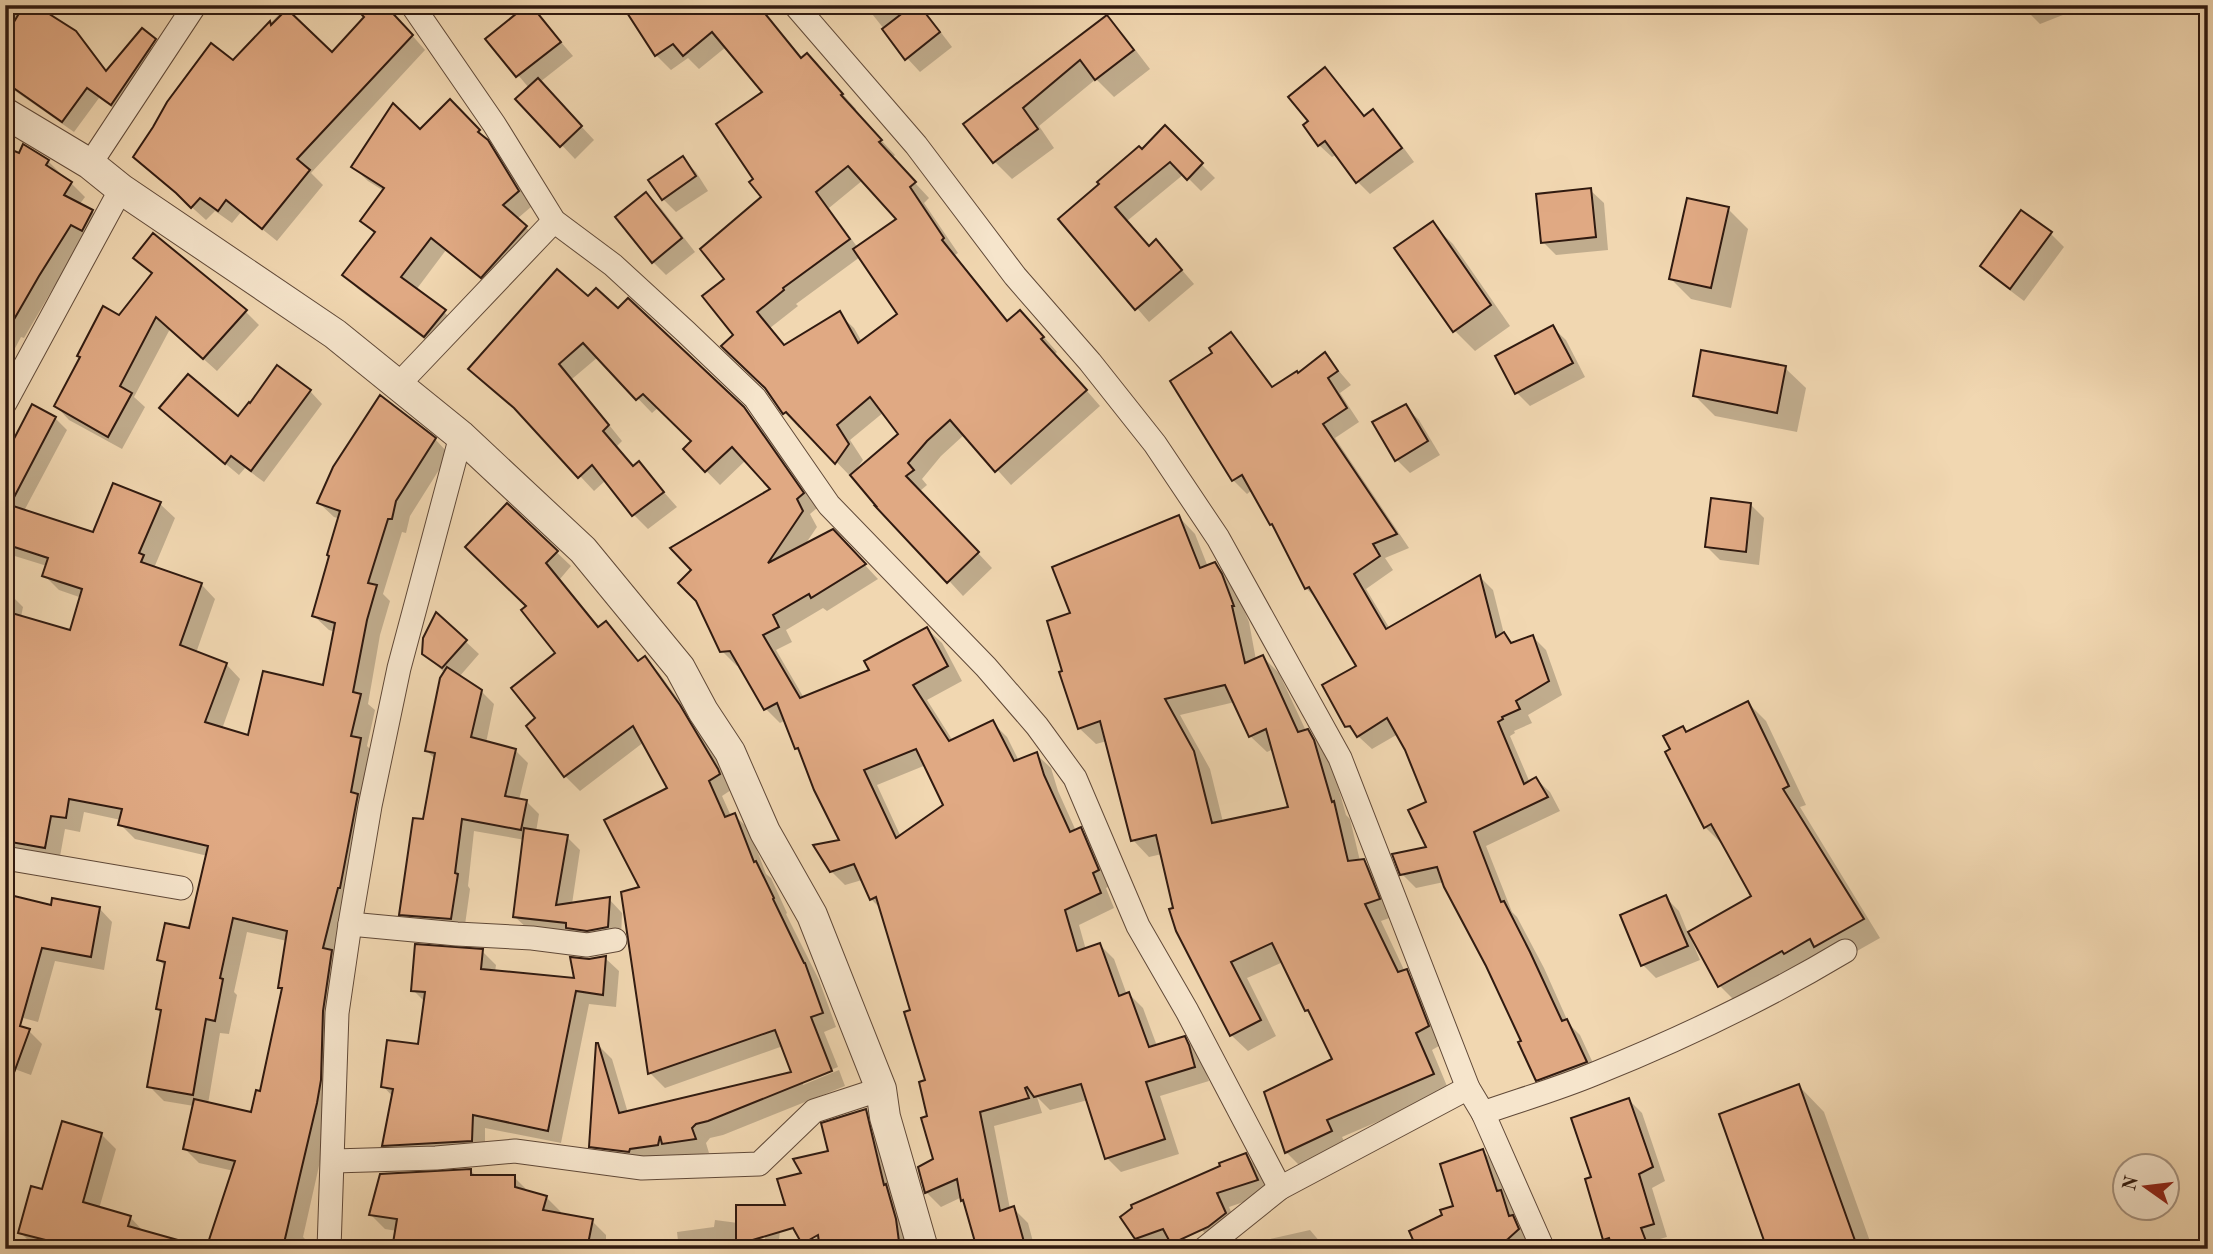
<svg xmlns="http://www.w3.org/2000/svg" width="2213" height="1254" viewBox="0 0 2213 1254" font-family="'Old Standard TT',serif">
  <rect width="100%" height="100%" fill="#f1d7b1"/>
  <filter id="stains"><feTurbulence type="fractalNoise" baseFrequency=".00286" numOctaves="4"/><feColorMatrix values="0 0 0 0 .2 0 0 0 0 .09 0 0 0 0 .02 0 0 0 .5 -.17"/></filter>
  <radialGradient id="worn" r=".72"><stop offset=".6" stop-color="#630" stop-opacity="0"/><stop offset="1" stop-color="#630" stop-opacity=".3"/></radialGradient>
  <g fill="#0003" fill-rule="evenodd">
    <path d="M5 5H61L57 11 49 15 75 32 87 44 108 72 138 35 161 59 123 115 99 98 74 132 5 84Z"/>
    <path d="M356 5H408L395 16 425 50 311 173 323 185 277 241 241 212 232 223 215 211 206 220 135 156 233 62 284 9 332 54 366 17Z"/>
    <path d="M758 5 803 59 821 70 856 109 854 111 895 155 892 158 929 198 924 203 958 253 955 255 1009 322 1035 327 1057 352 1055 354 1100 406 1011 485 965 434 941 456 922 479 927 485 920 491 992 568 963 596 852 475 851 477 802 426 799 428 785 413 735 336 726 279 764 198 755 179 765 93 726 47 699 69 688 58 671 70 656 55 626 7ZM863 180 899 220 858 248 829 208ZM860 257 899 314 862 342 854 328 839 314 785 346 770 328 798 306 796 304ZM884 412 900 434 854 472 863 460 850 440Z"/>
    <path d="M865 5H920L952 47 920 72 907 58Z"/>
    <path d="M2024 5H2076L2078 9 2040 24 2027 11Z"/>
    <path d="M530 6 573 56 540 82 594 140 575 159 520 101 529 88 488 39Z"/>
    <path d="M1107 17 1124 35 1150 69 1114 97 1096 79 1039 126 1054 148 1012 179 995 162 1037 68Z"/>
    <path d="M1325 69 1365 117 1373 111 1386 124 1414 162 1370 194 1357 181 1337 154 1332 157 1319 145 1310 122Z"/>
    <path d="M450 102 493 145 491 146 501 156 532 206 517 219 540 241 496 290 446 250 416 290 444 312 458 326 439 350 358 289 344 275 375 234 362 221 384 191 368 181 353 167 420 132Z"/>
    <path d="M1165 128 1215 178 1201 191 1184 174 1127 221 1150 247 1169 255 1194 284 1149 322 1061 220 1142 151Z"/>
    <path d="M5 149 20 156 48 161 62 175 61 176 71 183 85 197 79 205 92 211 105 225 85 238 52 290 24 338 21 337 5 367Z"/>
    <path d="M682 159 696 172 708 191 676 212 663 199Z"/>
    <path d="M1590 190 1604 203 1608 250 1556 255 1543 242Z"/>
    <path d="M646 194 660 207 695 252 666 275 653 262Z"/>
    <path d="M1728 209 1748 229 1731 308 1691 299 1671 279Z"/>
    <path d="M1432 224 1453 244 1510 326 1475 351 1455 331 1397 248Z"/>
    <path d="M2051 234 2064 247 2024 301 1995 279 1982 266Z"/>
    <path d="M153 235 246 312 259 325 217 371 170 329 134 397 145 407 122 449 69 420 56 406 119 317 153 275 136 258Z"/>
    <path d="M588 299 618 311 743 408 758 424 817 508 810 514 817 527 804 546H847L878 579 827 611 823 608 786 630 792 642 776 650 804 698 871 671 927 629 942 643 962 681 927 700 953 741 992 722 1007 737 1019 761 1036 754 1051 768 1058 791 1076 831 1080 829 1095 844 1112 885 1106 888 1114 908 1079 925 1086 950 1100 945 1114 959 1127 995 1129 994 1143 1008 1157 1046 1184 1038 1199 1053 1209 1081 1160 1096 1179 1154 1121 1172 1107 1158 1088 1100 1050 1110 1037 1097 1042 1113 994 1126 1010 1209 1013 1208 1028 1223 1035 1249H979L966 1203 962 1197 941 1207 927 1193 920 1168 936 1159 929 1117 928 1082 913 1011 881 909 871 899 862 880 845 885 831 871 841 841 802 753 797 748 786 720 780 723 766 709 740 665 737 666 722 651 773 490 746 460 720 485 685 449 693 441 659 407 652 413 598 357 572 379 622 441 616 447 634 467 639 464 677 507 648 529 634 515 606 480 594 491 526 418 470 369ZM926 765 945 806 901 837 877 785Z"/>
    <path d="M1552 327 1566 340 1585 377 1530 406 1517 393Z"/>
    <path d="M1231 334 1244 348 1274 388 1298 375 1325 355 1351 385 1340 393 1359 422 1335 438 1409 548 1385 558 1393 570 1366 589 1390 629 1480 577 1493 590 1504 634 1514 644 1533 637 1546 650 1562 695 1528 715 1532 723 1514 731 1515 733 1510 736 1530 783 1536 779 1550 792 1560 811 1486 846 1512 912 1517 917 1544 968 1569 1024 1580 1035 1599 1076 1551 1093 1537 1080 1523 1041 1487 965 1444 882 1416 888 1402 874 1428 849 1429 803 1398 734 1372 749 1347 726 1358 667 1320 603 1306 588 1278 531 1271 524 1252 490 1247 494 1233 480 1215 353Z"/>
    <path d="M1785 368 1806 388 1797 432 1715 416 1695 396Z"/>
    <path d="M310 391 322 404 264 482 245 468 239 475 174 421 239 418Z"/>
    <path d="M1405 406 1419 420 1440 455 1410 473 1397 460Z"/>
    <path d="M55 418 67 430 24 511 94 534 160 504 175 518 154 568 201 584 215 599 196 653 226 664 240 679 222 729 250 737 325 687 335 632 329 630 314 616 340 519 334 517 319 503 435 439 449 454 410 516 406 533 402 532 383 594 390 601 380 635 368 704 375 710 367 746 375 754 335 1095 303 1237 313 1247 312 1249H208L234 1171 199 1163 185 1149 194 1106 164 1101 149 1086 162 1013 158 1009 166 967 159 960 191 930 208 856 135 839 120 824 121 820 84 812 80 832 65 829 59 862 5 853V592L9 593 23 607 21 617 71 632 82 598 59 590 44 575 47 566 5 553V459ZM247 932 287 941 280 987 284 991 261 1093 252 1114 208 1104 220 1033 229 1034 237 995 234 992Z"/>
    <path d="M507 505 571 566 560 579 600 628 605 623 639 662 645 659 659 673 694 721 734 788 722 796 731 816 734 815 749 829 766 874 771 878 787 913 786 914 819 980 836 1027 824 1032 838 1067 803 1081V1085L839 1070 845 1086 723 1135 710 1138 706 1143 709 1153 644 1163 605 1161 590 1146 597 1044 612 1059 628 1113 794 1073 783 1046 665 1088 650 1073 669 788 644 742 580 791 565 776 537 718 558 654 528 606Z"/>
    <path d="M1751 505 1764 518 1759 565 1720 560 1707 547Z"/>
    <path d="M1179 517 1195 534 1208 567 1215 564 1232 581 1249 622 1256 660 1263 657 1279 673 1306 731 1324 747 1330 758 1346 815 1350 819 1360 861H1364L1380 878 1395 916 1381 921 1405 972 1423 988 1444 1043 1432 1050 1449 1091 1342 1137 1347 1147 1303 1169 1286 1152 1334 1060 1283 962 1247 978 1276 1036 1248 1051 1231 1035 1176 909 1162 854 1149 857 1133 840 1107 741 1096 744 1079 728 1064 672 1073 614ZM1235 702 1250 736 1267 752 1274 749 1291 808 1223 822 1210 769 1180 715Z"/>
    <path d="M465 641 479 654 459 677 481 691 494 704 486 743 515 750 528 763 519 800 526 801 539 814 536 832 567 837 580 850 572 904 609 899 622 913 621 940 529 930 515 917 525 840 474 831 468 886 470 889 464 932 414 927 401 914 424 821 435 759 426 750 445 673 424 654Z"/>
    <path d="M1748 703 1766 721 1806 805 1800 807 1880 938 1834 964 1738 1004 1720 986 1693 938 1691 939 1700 960 1656 978 1643 965 1665 897 1679 911 1688 933 1753 897 1723 845 1705 827 1687 733Z"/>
    <path d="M5 902 53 907 99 908 112 922 104 970 55 961 38 1022 5 1013Z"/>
    <path d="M482 951 496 965 495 972 576 980 589 961 605 958 619 971 616 1007 589 1004 561 1143 485 1128V1154L397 1158 384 1145 393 1097 383 1086 419 1046 426 1003 413 990Z"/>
    <path d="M29 1031 42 1044 31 1075 9 1067Z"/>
    <path d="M1799 1086 1824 1112 1872 1247 1876 1245 1880 1249H1768Z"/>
    <path d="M1629 1100 1642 1113 1665 1181 1652 1188 1667 1237 1653 1241 1656 1249H1614L1604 1239 1594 1178Z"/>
    <path d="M866 1111 880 1125 912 1249H809L803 1243 787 1207 804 1174 830 1152ZM825 1229 827 1232 805 1244V1240Z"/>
    <path d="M5 1123 9 1128 5 1139Z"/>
    <path d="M101 1134 116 1149 99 1209 130 1217 145 1233 202 1249H43L35 1247 20 1232 43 1191Z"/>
    <path d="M1483 1151 1496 1164 1508 1200 1513 1206 1519 1224 1525 1230 1531 1243 1525 1249H1419L1444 1216 1456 1207Z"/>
    <path d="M1245 1155 1259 1169 1270 1193 1229 1207 1238 1228 1215 1244 1202 1230 1188 1182Z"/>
    <path d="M471 1171 477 1177H514L528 1191 546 1197 561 1212 560 1215 592 1221 606 1235V1239L645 1249H394L397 1231 385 1229 371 1215Z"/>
    <path d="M1154 1197 1171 1240 1147 1249 1136 1238 1134 1209Z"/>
    <path d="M738 1207H766L781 1222 778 1249H764L767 1219H764L760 1249H679L677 1232 714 1227 715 1220 738 1223Z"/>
    <path d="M1310 1230 1326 1249H1268L1266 1240Z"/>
  </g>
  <g fill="#e0a983" stroke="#301a10" stroke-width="2" fill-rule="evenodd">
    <path d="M24 5H35L76 31 106 71 142 28 156 39 111 105 87 88 62 122 5 82V37Z"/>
    <path d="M353 5H385L413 35 297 159 310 170 262 229 226 200 218 211 200 198 191 208 176 193 133 157 153 127 167 102 211 43 233 60 270 21 271 25 287 9 332 52 364 17Z"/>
    <path d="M527 5H531L561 42 516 77 485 39Z"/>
    <path d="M622 5H758L801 58 807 53 843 94 841 95 882 140 879 142 916 182 910 187 944 238 942 240 1007 321 1020 310 1044 337 1041 339 1087 390 995 472 950 420 927 441 908 463 914 470 906 476 979 552 947 583 875 506H876L850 475 898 434 870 397 837 425 849 444 835 464 786 412 783 414 765 388 721 346 733 335 702 296 724 279 700 249 761 197 749 182 753 179 716 124 762 92 712 32 683 56 673 44 655 56ZM848 166 896 219 853 249 897 314 858 343 840 311 784 345 757 312 784 290 783 288 850 239 816 192Z"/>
    <path d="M913 5H919L940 32 905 60 882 29Z"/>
    <path d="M1107 15 1134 50 1095 80 1080 60 1023 108 1038 129 993 163 963 124Z"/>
    <path d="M1325 67 1364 116 1373 109 1402 148 1356 183 1325 141 1318 146 1303 125 1308 121 1288 97Z"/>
    <path d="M538 78 582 126 560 147 515 99Z"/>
    <path d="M450 99 480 130 478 132 488 140 519 191 503 205 527 226 481 278 431 238 401 277 446 310 424 337 342 275 375 232 360 221 384 188 351 167 393 103 420 129Z"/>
    <path d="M1165 125 1203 163 1187 180 1170 162 1115 207 1149 246 1156 239 1182 270 1135 310 1058 219 1099 184 1097 182 1139 146 1142 149Z"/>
    <path d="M23 144 49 160 46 165 72 182 64 195 93 210 82 231 71 225 39 276 5 335V147L19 153Z"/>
    <path d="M683 156 696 176 662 200 648 180Z"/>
    <path d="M1591 188 1596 237 1541 243 1536 194Z"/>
    <path d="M646 192 682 238 652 263 615 217Z"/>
    <path d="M1687 198 1729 207 1711 288 1669 279Z"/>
    <path d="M2021 210 2052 232 2010 289 1980 266Z"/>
    <path d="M1433 221 1491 305 1453 332 1394 248Z"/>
    <path d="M153 233 247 310 203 359 156 317 120 386 132 393 108 437 54 406 80 357 77 356 103 306 119 315 152 273 133 258Z"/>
    <path d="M557 269 588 296 596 288 618 308 628 298 744 407 804 493 797 499 803 511 768 563 833 529 866 564 811 598 809 594 773 615 779 627 763 635 800 698 869 670 864 661 927 627 948 666 913 685 949 741 993 720 1014 761 1037 752 1044 775 1070 832 1081 827 1099 870 1093 873 1101 893 1065 910 1077 951 1100 943 1119 996 1129 992 1149 1047 1185 1036 1189 1045 1195 1067 1146 1082 1165 1139 1105 1159 1081 1084 1034 1097 1027 1087 1025 1088 1029 1098 980 1112 1000 1211 1014 1206 1026 1249H977L963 1200 961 1201 957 1179 925 1193 918 1167 933 1159 921 1118 927 1116 919 1082 925 1080 904 1012 910 1010 876 897 870 900 854 864 830 872 813 845 839 840 814 790 798 748 795 749 777 703 764 710 730 651 720 652 696 601 678 583 691 570 670 548 770 489 732 447 705 472 683 449 691 441 643 394 636 400 583 343 559 364 609 425 603 431 633 466 639 461 664 492 632 516 592 465 578 478 514 408 468 369ZM916 749 943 805 896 838 864 770Z"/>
    <path d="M1553 325 1573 363 1515 394 1495 356Z"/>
    <path d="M1231 332 1272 387 1297 371 1298 373 1325 352 1338 371 1328 378 1347 408 1323 424 1397 534 1373 544 1380 556 1354 574 1386 629 1480 575 1496 637 1504 632 1511 643 1533 635 1549 681 1516 701 1520 709 1502 717 1503 719 1498 722 1524 784 1536 777 1548 797 1474 832 1501 902 1504 901 1530 952 1562 1021 1567 1019 1587 1062 1536 1081 1518 1042 1521 1041 1486 966 1444 887 1437 867 1400 875 1392 854 1426 847 1408 810 1426 802 1405 750 1387 718 1357 737 1350 726 1345 727 1322 685 1356 666 1309 587 1305 589 1272 524 1270 525 1242 475 1232 481 1170 381 1212 353 1209 348Z"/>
    <path d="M1701 350 1786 366 1777 413 1693 396Z"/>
    <path d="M277 365 311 390 251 471 231 456 225 464 159 408 188 374 238 416 249 402 250 403Z"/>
    <path d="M380 395 436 438 396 501 392 519H388L368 583 377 585 367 620 353 692 361 694 351 736 361 738 351 792 358 794 340 888H338L323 948 332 950 323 1011 321 1080 317 1103 284 1243 273 1241 272 1249H206L235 1161 183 1149 194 1099 251 1112 256 1090 260 1091 282 988H278L287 931 233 918 220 978 223 979 215 1021 206 1019 193 1095 147 1087 161 1010 156 1009 165 962 157 960 165 923 189 928 208 846 118 825 122 809 69 799 66 818 51 816 45 848 5 841V611L70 630 82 589 42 576 48 558 5 544V456L32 404 56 417 10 505 93 532 113 483 161 502 139 553 144 555 141 562 202 583 180 645 227 663 205 722 248 735 263 671 323 685 335 623 312 616 329 556 327 555 340 511 317 503 333 467Z"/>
    <path d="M1406 404 1428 441 1395 461 1372 422Z"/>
    <path d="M1711 498 1751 503 1746 552 1705 547Z"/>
    <path d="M507 503 558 551 546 563 598 627 606 621 638 661 645 656 680 705 718 769 720 774 709 781 725 817 735 813 754 862 756 861 774 898 773 899 804 963H805L823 1013 811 1017 832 1071 708 1121 696 1124 692 1128 696 1139 662 1144 660 1136 658 1145 630 1149 629 1152 589 1147 596 1043H598L619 1113 791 1072 775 1030 648 1074 621 892 639 887 604 820 667 788 633 726 564 777 526 726 535 718 511 688 555 653 521 610 526 606 465 547Z"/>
    <path d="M1179 515 1200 568 1215 562 1222 574 1234 606H1232L1245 663 1263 655 1298 732 1308 729 1314 740 1332 802 1334 801 1348 861 1364 859 1380 899 1365 904 1398 972 1407 969 1429 1026 1416 1033 1434 1074 1327 1120 1332 1131 1285 1153 1264 1092 1332 1059 1308 1010 1305 1011 1272 943 1231 962 1261 1020 1230 1036 1176 931 1169 909 1173 908 1156 835 1131 841 1100 721 1078 729 1059 672 1062 671 1047 621 1070 613 1052 567ZM1225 685 1249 737 1266 729 1288 807 1212 823 1194 751 1165 699Z"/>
    <path d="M436 612 467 640 442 668 422 654 423 638Z"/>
    <path d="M447 667 482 690 471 737 516 749 505 796 527 800 521 830 462 819 455 873 458 874 451 919 399 915 413 818 423 819 435 753 425 751 440 678Z"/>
    <path d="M1748 701 1789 786 1783 789 1864 919 1814 947 1810 939 1784 954 1782 951 1718 987 1688 932 1751 896 1711 824 1704 828 1665 752 1670 749 1663 736 1683 726 1686 732Z"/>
    <path d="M524 828 568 835 556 905 610 897 608 927 587 931 566 928V923L513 917Z"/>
    <path d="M10 895 51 905 52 898 100 907 91 957 42 948 20 1026 30 1029 8 1089 5 1088V915Z"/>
    <path d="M1666 895 1688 946 1641 966 1620 915Z"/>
    <path d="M415 944 483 949 481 969 574 978 570 957 589 959 606 956 603 995 576 991 548 1131 473 1115 472 1141 382 1146 393 1089 381 1087 387 1040 418 1044 425 992 411 991Z"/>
    <path d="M1799 1084 1858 1249H1767L1719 1114Z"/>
    <path d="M1629 1098 1653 1167 1639 1174 1654 1224 1641 1228 1649 1249H1613L1609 1238 1603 1240 1585 1179 1591 1177 1571 1118Z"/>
    <path d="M866 1109 884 1185 886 1184 896 1219 900 1249H820L818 1235 802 1244 793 1228 736 1245V1205H785L777 1179 801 1173 793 1159 828 1151 821 1123Z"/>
    <path d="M62 1121 102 1133 83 1202 131 1216 128 1226 185 1242 184 1249H81L18 1233 31 1186 42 1189Z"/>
    <path d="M1483 1149 1497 1191 1501 1190 1509 1216 1513 1215 1519 1229 1508 1239 1491 1249H1417L1409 1231 1442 1215 1440 1210 1453 1206 1440 1164Z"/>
    <path d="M1246 1153 1258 1180 1217 1193 1226 1213 1208 1227 1171 1244 1163 1229 1135 1239 1120 1217 1132 1208 1131 1205 1220 1166 1219 1163Z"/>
    <path d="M471 1169V1175H515V1187L547 1196 543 1210 593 1219 587 1249H392L397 1219 369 1215 380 1174Z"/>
  </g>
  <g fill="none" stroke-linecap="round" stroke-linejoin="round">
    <g stroke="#604938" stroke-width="25">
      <g id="minor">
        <path d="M412 5 494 124 554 221 613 265 686 332 755 398 829 505 986 667 1037 726 1075 778 1138 926 1187 1011 1280 1188"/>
        <path d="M795 5 916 145 1015 276 1090 362 1155 444 1218 538 1340 758 1468 1088 1483 1113 1543 1249"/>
        <path d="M90 164 195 5"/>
        <path d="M398 385 554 221"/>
        <path d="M5 403 121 189"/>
        <path d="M5 858 181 888"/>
        <path d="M350 924 457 934 532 938 587 945 615 940"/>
        <path d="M1483 1113C1520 1100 1558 1089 1594 1074 1681 1039 1765 999 1845 951"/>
        <path d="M334 1161 436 1158 515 1151 642 1168 759 1164 814 1111 881 1089"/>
        <path d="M329 1249 337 1013 350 924 370 806 399 668 461 436"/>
        <path d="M1204 1249 1280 1188 1468 1088"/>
      </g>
    </g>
    <g stroke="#604938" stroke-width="32">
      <path id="tertiary" d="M5 113 90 164 121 189 335 334 461 436 583 550 680 668 703 711 730 752 765 832 812 915 881 1089 885 1117 923 1249"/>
    </g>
    <use href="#minor" stroke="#f6e5cc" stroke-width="23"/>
    <use href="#tertiary" stroke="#f6e5cc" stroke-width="30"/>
  </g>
  <rect width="2213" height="1254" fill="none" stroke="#f1d7b1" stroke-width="28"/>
  <rect x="7" y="7" width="2199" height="1240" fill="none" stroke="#301a10" stroke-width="3.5"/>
  <rect x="14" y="14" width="2185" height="1226" fill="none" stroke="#301a10" stroke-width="2"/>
  <g transform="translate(2146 1187) rotate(284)"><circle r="33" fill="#f6e5cc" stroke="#a79481" stroke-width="2"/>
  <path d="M0-5L12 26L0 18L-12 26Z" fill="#8f2418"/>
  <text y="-10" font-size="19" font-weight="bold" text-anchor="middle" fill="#301a10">N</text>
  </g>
  <rect width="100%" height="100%" filter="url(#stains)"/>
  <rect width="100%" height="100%" fill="url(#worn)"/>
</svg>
